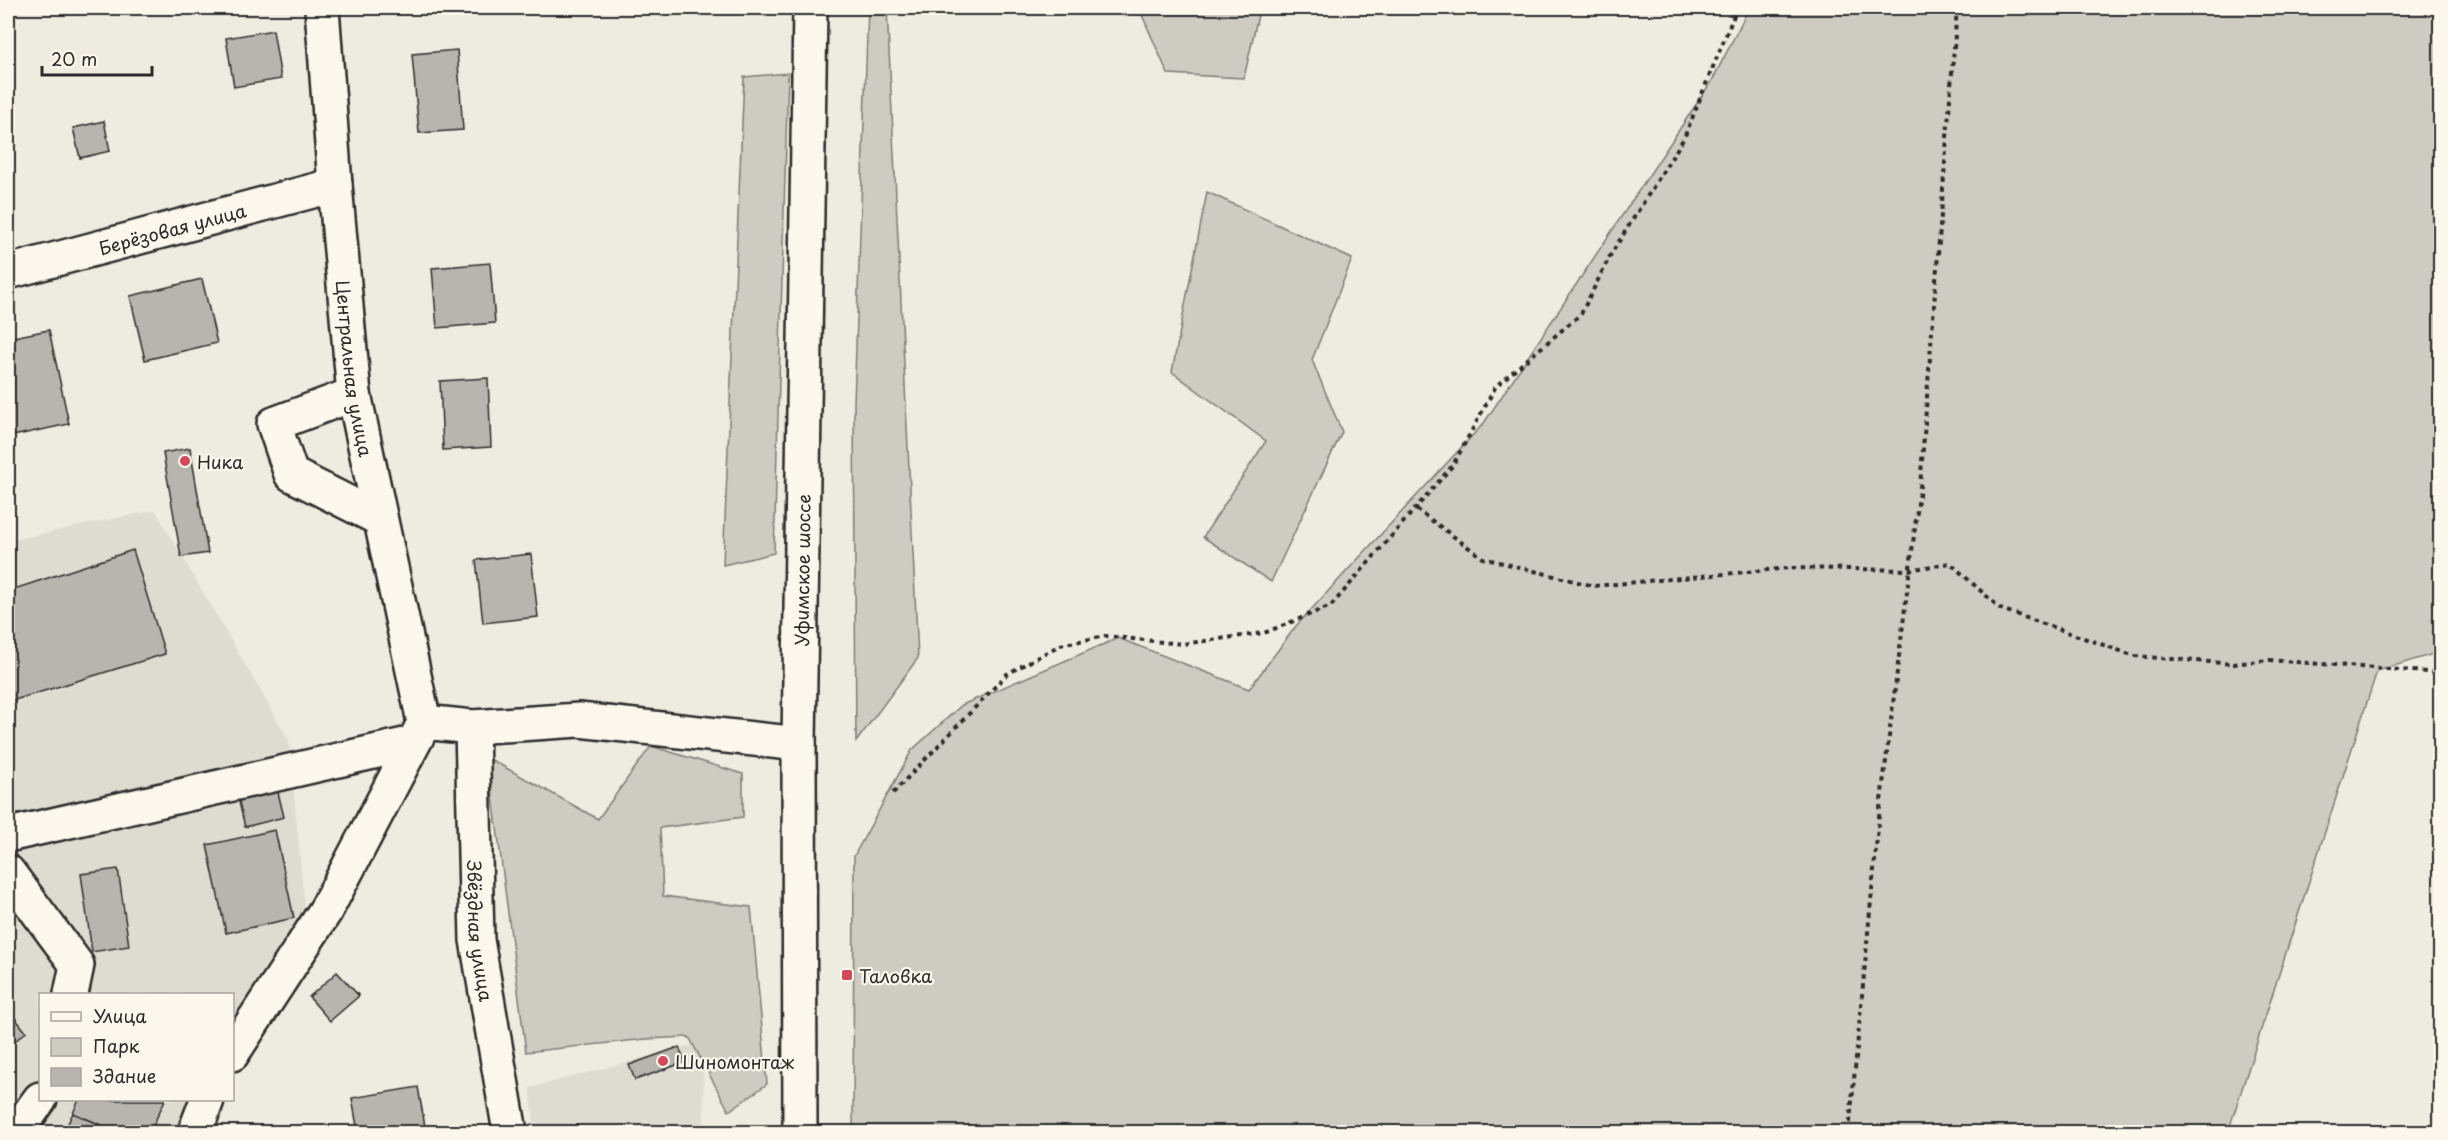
<svg xmlns="http://www.w3.org/2000/svg" width="2448" height="1140" viewBox="0 0 2448 1140" font-family="'Playpen Sans',sans-serif">
  <rect width="100%" height="100%" fill="#eeebe0"/>
  <filter id="ink" filterUnits="userSpaceOnUse"><feTurbulence type="fractalNoise" baseFrequency=".0167" numOctaves="2"/><feDisplacementMap in="SourceGraphic" scale="12" xChannelSelector="R" yChannelSelector="G"/><feConvolveMatrix kernelMatrix="1 2 1 2 8 2 1 2 1" color-interpolation-filters="sRGB"/></filter>
  <g filter="url(#ink)">
    <g fill="#dedbd1">
      <path d="M155 510 289 740 306 924 233 1040 232 994H40V1100H195L174 1132H8V541Z"/>
      <path d="M703 1042 704 1132H535L530 1088Z"/>
    </g>
    <g fill="#cecbc2" stroke="#7c7b76" stroke-width="1.5">
      <path d="M868 8H887L918 658 856 742 854 404Z"/>
      <path d="M1139 8H1254L1258 15 1244 78 1168 74Z"/>
      <path d="M1749 8H2440V652L2377 671 2228 1132H853L854 856 912 750 962 705 1118 638 1249 689 1296 626 1484 423 1713 79Z"/>
      <path d="M788 73 774 553 723 565 744 77Z"/>
      <path d="M1207 192 1352 259 1312 360 1342 432 1271 582 1203 537 1266 441 1172 372Z"/>
      <path d="M651 746 743 774V817L660 828 663 896 751 907 767 1084 729 1111 689 1037 646 1039 526 1052 488 758 598 819Z"/>
    </g>
    <g fill="#b8b5ae" stroke="#2b2b2b" stroke-width="1.5">
      <path d="M273 30 281 79 234 87 226 38Z"/>
      <path d="M457 50 463 130 419 133 412 54Z"/>
      <path d="M104 121 110 151 80 158 73 128Z"/>
      <path d="M490 263 495 323 437 328 432 268Z"/>
      <path d="M202 279 217 343 145 360 130 296Z"/>
      <path d="M49 330 69 424 8 437V338Z"/>
      <path d="M488 378 491 447 443 450 440 381Z"/>
      <path d="M190 448 208 553 181 557 163 453Z"/>
      <path d="M133 550 165 654 8 702V591Z"/>
      <path d="M531 554 538 617 483 623 476 560Z"/>
      <path d="M275 780 284 817 245 827 236 789Z"/>
      <path d="M275 830 294 918 226 933 207 845Z"/>
      <path d="M118 869 129 946 92 952 81 874Z"/>
      <path d="M337 972 359 996 330 1021 309 997Z"/>
      <path d="M8 1009 26 1032 8 1047Z"/>
      <path d="M679 1047 685 1062 635 1080 629 1065Z"/>
      <path d="M418 1087 426 1132H358L352 1098Z"/>
      <path d="M79 1100H165L150 1132H117L73 1113Z"/>
      <path d="M73 1113 117 1132H64Z"/>
    </g>
    <g fill="none" stroke-linecap="round" stroke-linejoin="round">
      <g stroke="#2b2b2b" stroke-width="38">
        <g id="minor">
          <path id="s1" d="M322 8 335 185 354 394 424 722"/>
          <path id="s2" d="M8 272 335 185"/>
          <path d="M354 394 274 424 291 474 380 519"/>
          <path d="M424 722 472 727 579 720 799 744"/>
          <path id="s3" d="M472 727 477 940 510 1132"/>
          <path d="M8 835 413 743"/>
          <path d="M8 872 77 965 71 994"/>
          <path d="M232 1054 326 910 421 729"/>
          <path d="M16 1132 40 1099"/>
          <path d="M195 1132 207 1100"/>
        </g>
      </g>
      <g stroke="#2b2b2b" stroke-width="38">
        <g id="major">
          <path id="s4" d="M800 1132 799 744 810 8"/>
        </g>
      </g>
      <g stroke="#2b2b2b" stroke-width="4" stroke-dasharray="4.5 4.5" stroke-linecap="butt">
        <path d="M1416 509 1483 558 1594 586 1789 568 1909 570 1950 563 2001 609 2135 656 2234 664 2269 660 2440 673"/>
        <path d="M893 793 1007 674 1060 645 1105 636 1182 644 1264 633 1331 606 1453 465 1496 386 1581 314 1611 254 1684 138 1737 8"/>
        <path d="M1849 1132 1879 817 1920 487 1957 8"/>
      </g>
      <use href="#minor" stroke="#fbf7ec" stroke-width="33"/>
      <use href="#major" stroke="#fbf7ec" stroke-width="33"/>
    </g>
  </g>
  <g fill="#d1495b" stroke="#fbf7ec" stroke-width="2">
    <circle cx="185" cy="461" r="6"/>
    <rect x="841" y="969" width="12" height="12" rx="3"/>
    <circle cx="663" cy="1061" r="6"/>
  </g>
  <g text-anchor="middle" dominant-baseline="central" stroke-width="4.5" stroke-linejoin="round" paint-order="stroke">
    <g font-size="18" fill="#2b2b2b" stroke="#fbf7ec">
      <text stroke="none"><textPath href="#s2" startOffset="170">Берёзовая улица</textPath></text>
      <text stroke="none"><textPath href="#s1" startOffset="362">Центральная улица</textPath></text>
      <text stroke="none"><textPath href="#s4" startOffset="562">Уфимское шоссе</textPath></text>
      <text stroke="none"><textPath href="#s3" startOffset="204">Звёздная улица</textPath></text>
    </g>
    <g font-size="18" fill="#2b2b2b" stroke="#fbf7ec" text-anchor="start">
      <text x="197" y="461">Ника</text>
      <text x="859" y="975">Таловка</text>
      <text x="675" y="1061">Шиномонтаж</text>
    </g>
  </g>
  <rect width="2448" height="1140" fill="none" stroke="#fbf7ec" stroke-width="30"/>
  <rect x="15" y="15" width="2418" height="1110" fill="none" stroke="#2b2b2b" stroke-width="2" filter="url(#ink)"/>
  <rect x="39" y="993" width="195" height="108" fill="#fbf7ec" stroke="#a8a59f" stroke-width="1.5"/>
  <rect x="51" y="1012" width="30" height="9" fill="#fbf7ec" stroke="#a8a59f" stroke-width="1.5"/>
  <text x="93" y="1023" font-size="18" fill="#2b2b2b">Улица</text>
  <rect x="51" y="1038" width="30" height="18" fill="#cecbc2" stroke="#a8a59f" stroke-width="1.5"/>
  <text x="93" y="1053" font-size="18" fill="#2b2b2b">Парк</text>
  <rect x="51" y="1068" width="30" height="18" fill="#b8b5ae" stroke="#a8a59f" stroke-width="1.5"/>
  <text x="93" y="1083" font-size="18" fill="#2b2b2b">Здание</text>
  <path d="M42 66v9h110v-9" fill="none" stroke="#2b2b2b" stroke-width="3"/>
  <text x="51" y="66" font-size="18" fill="#2b2b2b" stroke="#fbf7ec" stroke-width="4.5" paint-order="stroke">20 m</text>
</svg>
